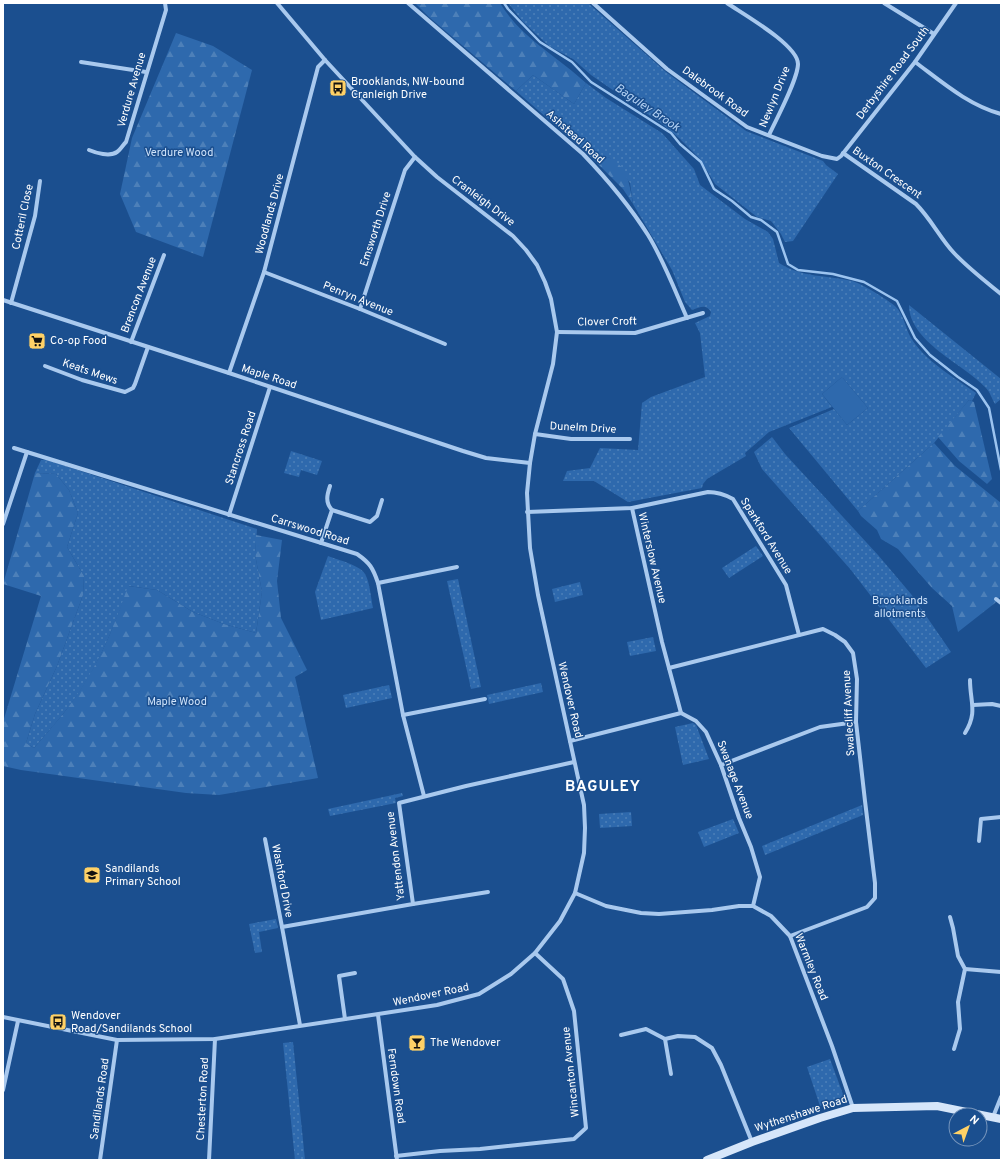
<svg xmlns="http://www.w3.org/2000/svg" width="1004" height="1163" viewBox="0 0 1004 1163" font-family="Overpass,sans-serif">
  <defs>
    <pattern id="grass-dots" width="8" height="8" patternUnits="userSpaceOnUse"><rect width="8" height="8" fill="#2e69ad"/><path d="M2 2h.1M6 6h.1" fill="none" stroke="#4d80b9" stroke-width="1.8" stroke-linecap="round"/></pattern>
    <pattern id="forest-firs" width="22" height="20" patternUnits="userSpaceOnUse"><rect width="22" height="20" fill="#2e69ad"/><path d="M5 1l3.5 6h-7zM16 11l3.5 6h-7z" fill="#4d80b9"/></pattern>
  </defs>
  <rect width="100%" height="100%" fill="#1b4f8f"/>
  <g fill="url(#grass-dots)">
    <path d="M508 3H588L666 72 746 131 823 161 826 165 838 174 793 241 785 242 781 234 771 221 757 217 715 184 700 159 679 138 662 124 591 75 573 59 549 46 523 22Z"/>
    <path d="M533 75 574 104 586 83 606 98 662 133 694 169 700 185 745 219 768 232 773 239 779 263C802 278 827 275 852 281 861 283 888 300 895 306 904 314 905 328 911 338 924 360 956 379 976 393L972 401 969 400 934 443 858 511 789 428 834 409 847 425 868 408 842 377 822 394 832 407 769 432 745 453 746 456 707 479 703 484 702 488 628 502 594 481H563L567 471 590 468 600 448 638 450 642 403 651 397 705 377 700 333 695 323 710 316 711 312C706 304 701 307 692 310L685 302 672 270 633 204 630 183 610 158 585 151 516 91Z"/>
    <path d="M909 305 1001 379V399L995 404C992 399 990 392 986 388 964 364 909 342 909 305Z"/>
    <path d="M772 437 785 454 878 555 911 594 951 652 926 668 851 570 762 469 754 452Z"/>
    <path d="M291 451 322 461 317 475 301 470 299 477 284 473Z"/>
    <path d="M41 460H47L257 529 255 554 262 592 256 633 224 624 193 612 157 590 129 586C117 618 105 650 87 680 73 704 53 726 34 748L26 743 35 714 57 666 83 595 84 576 67 547 78 513 69 490 56 474 35 473Z"/>
    <path d="M756 546 763 556 729 578 722 568Z"/>
    <path d="M328 556C338 560 360 565 365 574 370 582 371 599 373 608L321 620 315 592Z"/>
    <path d="M458 579 481 687 471 689 447 581Z"/>
    <path d="M580 582 583 595 555 602 552 589Z"/>
    <path d="M653 637 656 651 630 656 627 642Z"/>
    <path d="M541 683 543 692 489 704 487 695Z"/>
    <path d="M389 685 392 698 346 708 343 695Z"/>
    <path d="M693 723 696 725 709 759 683 765 675 727Z"/>
    <path d="M402 793 403 796 395 798 396 803 330 816 328 809Z"/>
    <path d="M862 805 863 815 765 855 762 846Z"/>
    <path d="M631 812 632 826 600 828 599 814Z"/>
    <path d="M733 819 739 833 704 847 698 832Z"/>
    <path d="M276 919 278 928 259 932 262 952 255 953 249 924Z"/>
    <path d="M293 1042 305 1160H295L283 1043Z"/>
    <path d="M830 1059 844 1097 820 1106 807 1067Z"/>
  </g>
  <g fill="url(#forest-firs)">
    <path d="M415 3H500C521 38 557 56 586 83L574 104 533 75 516 91 429 17Z"/>
    <path d="M176 33 213 46 252 70 203 257 136 232 120 194 132 138Z"/>
    <path d="M585 151C593 153 602 154 610 158 628 167 630 186 633 204L623 189Z"/>
    <path d="M969 400 974 402 992 479 987 484 959 461 938 437Z"/>
    <path d="M934 443 955 466 1001 503V596L995 603 958 632 952 606 932 588 898 549 881 539 877 530 861 516 858 511Z"/>
    <path d="M35 473 56 474 69 490 78 513 67 547 84 576 83 595 57 666 35 714 26 743 34 748C53 726 73 704 87 679 105 650 117 618 128 586L157 590 193 612 224 624 256 633 262 592 255 554 256 535 282 540 277 581 281 618 307 670 295 677 318 778 219 795 186 793 21 770 3 766V722L41 596 3 584Z"/>
  </g>
  <path fill="#2e69ad" d="M842 377 868 408 847 425 822 394Z"/>
  <g fill="none" stroke-linecap="round" stroke-linejoin="round">
    <path stroke="#9cc4f0" stroke-width="2.5" d="M504 3 508 9 540 42 572 62 591 82 671 133 680 144 701 162 714 189 732 201 751 217 761 220 777 232 788 264 798 270 833 274 864 282 897 301 915 338 930 355 958 377 977 390 989 408 1001 470"/>
    <g stroke="#a9c9ee" stroke-width="4">
      <path d="M408 3 583 154C607 179 629 205 648 235 664 261 675 291 687 318"/>
      <path d="M593 3 667 69 747 127 822 156 837 159 841 156 915 62 956 3"/>
      <path d="M727 3C743 14 798 45 798 64 798 79 776 120 769 135"/>
      <path d="M884 3 934 34"/>
      <path d="M81 62 146 72"/>
      <path d="M915 62C942 82 968 105 1001 114"/>
      <path d="M89 150C96 153 110 157 117 152 120 150 123 145 126 142L166 10 165 3"/>
      <path d="M843 153 916 204C931 219 940 238 954 253 968 268 985 281 1001 294"/>
      <path d="M264 272 360 309 445 344"/>
      <path d="M3 300 229 373 463 451 486 458 530 463"/>
      <path d="M11 303 35 216 40 181"/>
      <path d="M360 309 405 170 415 157"/>
      <path d="M557 332 635 333 703 313"/>
      <path d="M131 342 164 255"/>
      <path d="M45 366 82 380 125 392 133 388 135 384 148 347"/>
      <path d="M229 373 264 272 318 67 325 60"/>
      <path d="M535 434 571 439H630"/>
      <path d="M14 448 357 554C370 563 373 568 378 583L403 715 424 796"/>
      <path d="M632 508 662 642 681 713"/>
      <path d="M332 510 370 522 377 516 382 500"/>
      <path d="M527 512 632 508 708 492C718 492 724 494 733 499L786 585 799 635"/>
      <path d="M229 515 270 387"/>
      <path d="M3 524 27 452"/>
      <path d="M321 543 332 510C325 502 327 495 330 486"/>
      <path d="M378 583 457 567"/>
      <path d="M996 599 1001 603"/>
      <path d="M669 668 823 629 835 635 845 642 853 653 857 679 856 722 865 801 875 883V898L867 907 790 936"/>
      <path d="M973 705 992 704 1001 706"/>
      <path d="M403 715 485 699"/>
      <path d="M965 733C978 712 970 702 970 680"/>
      <path d="M570 741 681 713 696 721 706 732 721 765 739 818 751 847 760 877 753 906"/>
      <path d="M721 765 820 727 856 722"/>
      <path d="M265 839 282 927"/>
      <path d="M979 841 981 819 1001 817"/>
      <path d="M575 893 606 906 641 913 659 914 712 910 739 906H753L771 916 790 936 832 1046 853 1108"/>
      <path d="M413 904 488 892"/>
      <path d="M950 917 953 928 958 956 965 969 958 1002 960 1029 954 1049"/>
      <path d="M965 969 1001 972"/>
      <path d="M378 1015 397 1160"/>
      <path d="M3 1017 117 1040 215 1039 437 1005 479 994 511 974 535 953 560 921 575 893 584 853 585 828 584 805 538 595 530 548 527 493 530 463 535 434 553 364 557 332 551 299 545 282 537 265 526 250 513 236 437 177 415 157 325 60 277 3"/>
      <path d="M345 1019 339 976 355 973"/>
      <path d="M300 1025 282 927 413 904 399 803 466 786 574 762"/>
      <path d="M621 1035 646 1029 665 1039 671 1074"/>
      <path d="M665 1039 678 1036 695 1037 712 1048 721 1065 752 1142"/>
      <path d="M3 1090 18 1021"/>
      <path d="M993 1117 1001 1097"/>
      <path d="M396 1156 440 1151 480 1149 574 1139 586 1128 574 1011 563 979 535 953"/>
      <path d="M100 1160 117 1040"/>
      <path d="M209 1160 215 1039"/>
    </g>
    <path stroke="#d6e6fa" stroke-width="8" d="M707 1160 752 1142 820 1118 853 1108 937 1106 1001 1119"/>
  </g>
  <defs>
    <g id="bus-square" transform="scale(0.9)"><rect x="-9" y="-9" width="18" height="18" rx="4" fill="#ffd166" stroke="#1b4f8f"/><path d="M-5-6H5V4H4V6H2V4H-2V6H-4V4H-5ZM-3.5-4V0h7V-4ZM-3.5 1.2v1.5H-2V1.2ZM2 1.2v1.5H3.5V1.2Z" fill="#111"/></g>
    <g id="supermarket-square" transform="scale(0.9)"><rect x="-9" y="-9" width="18" height="18" rx="4" fill="#ffd166" stroke="#1b4f8f"/><path d="M-6-5.5h2.5l.6 2H6L4.5 2H-2.5L-4.4-4H-6ZM-1.5 3.2a1.3 1.3 0 1 0 .1 0ZM3 3.2a1.3 1.3 0 1 0 .1 0Z" fill="#111"/></g>
    <g id="school-square" transform="scale(0.9)"><rect x="-9" y="-9" width="18" height="18" rx="4" fill="#ffd166" stroke="#1b4f8f"/><path d="M0-5L7-2L0 1L-7-2ZM-4 1L0 2.5L4 1V4Q0 6-4 4Z" fill="#111"/></g>
    <g id="bar-square" transform="scale(0.9)"><rect x="-9" y="-9" width="18" height="18" rx="4" fill="#ffd166" stroke="#1b4f8f"/><path d="M-6-5H6L.8 .8V4.5H3.5V6h-7V4.5H-.8V.8Z" fill="#111"/></g>
  </defs>
  <g fill-rule="evenodd">
    <use href="#bus-square" x="338" y="88"/>
    <use href="#supermarket-square" x="37" y="341"/>
    <use href="#school-square" x="92" y="875"/>
    <use href="#bus-square" x="58" y="1022"/>
    <use href="#bar-square" x="417" y="1043"/>
  </g>
  <g text-anchor="middle" dominant-baseline="central" stroke-width="3" stroke-linejoin="round" paint-order="stroke">
    <g font-size="11" fill="#fff" stroke="#1b4f8f">
      <text transform="translate(893 73) rotate(-53)">Derbyshire Road South</text>
      <text transform="translate(132 90) rotate(-74)">Verdure Avenue</text>
      <text transform="translate(715 92) rotate(36)">Dalebrook Road</text>
      <text transform="translate(775 97) rotate(-68)">Newlyn Drive</text>
      <text transform="translate(575 137) rotate(42)">Ashstead Road</text>
      <text transform="translate(887 173) rotate(35)">Buxton Crescent</text>
      <text transform="translate(483 201) rotate(37)">Cranleigh Drive</text>
      <text transform="translate(270 214) rotate(-75)">Woodlands Drive</text>
      <text transform="translate(23 217) rotate(-78)">Cotteril Close</text>
      <text transform="translate(376 229) rotate(-72)">Emsworth Drive</text>
      <text transform="translate(139 295) rotate(-69)">Brencon Avenue</text>
      <text transform="translate(358 299) rotate(22)">Penryn Avenue</text>
      <text transform="translate(607 322) rotate(-1)">Clover Croft</text>
      <text transform="translate(90 372) rotate(19)">Keats Mews</text>
      <text transform="translate(269 377) rotate(18)">Maple Road</text>
      <text transform="translate(583 428) rotate(3)">Dunelm Drive</text>
      <text transform="translate(241 448) rotate(-72)">Stancross Road</text>
      <text transform="translate(310 530) rotate(17)">Carrswood Road</text>
      <text transform="translate(766 536) rotate(58)">Sparkford Avenue</text>
      <text transform="translate(652 558) rotate(77)">Winterslow Avenue</text>
      <text transform="translate(570 700) rotate(77)">Wendover Road</text>
      <text transform="translate(849 713) rotate(-93)">Swalecliff Avenue</text>
      <text transform="translate(735 780) rotate(69)">Swanage Avenue</text>
      <text transform="translate(396 856) rotate(-97)">Yattendon Avenue</text>
      <text transform="translate(282 881) rotate(79)">Washford Drive</text>
      <text transform="translate(811 967) rotate(68)">Warmley Road</text>
      <text transform="translate(431 995) rotate(-12)">Wendover Road</text>
      <text transform="translate(571 1072) rotate(-96)">Wincanton Avenue</text>
      <text transform="translate(396 1086) rotate(82)">Ferndown Road</text>
      <text transform="translate(100 1099) rotate(-82)">Sandilands Road</text>
      <text transform="translate(203 1099) rotate(-87)">Chesterton Road</text>
      <text transform="translate(801 1114) rotate(-18)">Wythenshawe Road</text>
    </g>
    <g font-size="11" fill="#fff" stroke="#1b4f8f" text-anchor="start">
      <text x="351" y="82">Brooklands, NW-bound<tspan x="351" dy="13">Cranleigh Drive</tspan></text>
      <text x="50" y="341">Co-op Food</text>
      <text x="105" y="869">Sandilands<tspan x="105" dy="13">Primary School</tspan></text>
      <text x="71" y="1016">Wendover<tspan x="71" dy="13">Road/Sandilands School</tspan></text>
      <text x="430" y="1043">The Wendover</text>
    </g>
    <g font-size="11" fill="#cfe3fa" stroke="#1b4f8f">
      <text x="179" y="153">Verdure Wood</text>
      <text x="900" y="601">Brooklands<tspan x="900" dy="13">allotments</tspan></text>
      <text x="177" y="702">Maple Wood</text>
    </g>
    <g font-size="12" font-style="italic" fill="#b5d3f5" stroke="#1b4f8f">
      <text transform="translate(647 108) rotate(34)">Baguley Brook</text>
    </g>
    <g font-size="15" font-weight="bold" letter-spacing="1" fill="#fff" stroke="#1b4f8f">
      <text x="603" y="787">BAGULEY</text>
    </g>
  </g>
  <rect width="1004" height="1163" fill="none" stroke="#ffffff" stroke-width="8"/>
  <g transform="translate(968 1127) rotate(41)"><circle r="19" fill="#1b4f8f" stroke="#7695bc"/>
  <path d="M0-3L7 15L0 10L-7 15Z" fill="#ffd166"/>
  <text y="-6" font-size="11" font-weight="bold" text-anchor="middle" fill="#ffffff">N</text>
  </g>
</svg>
